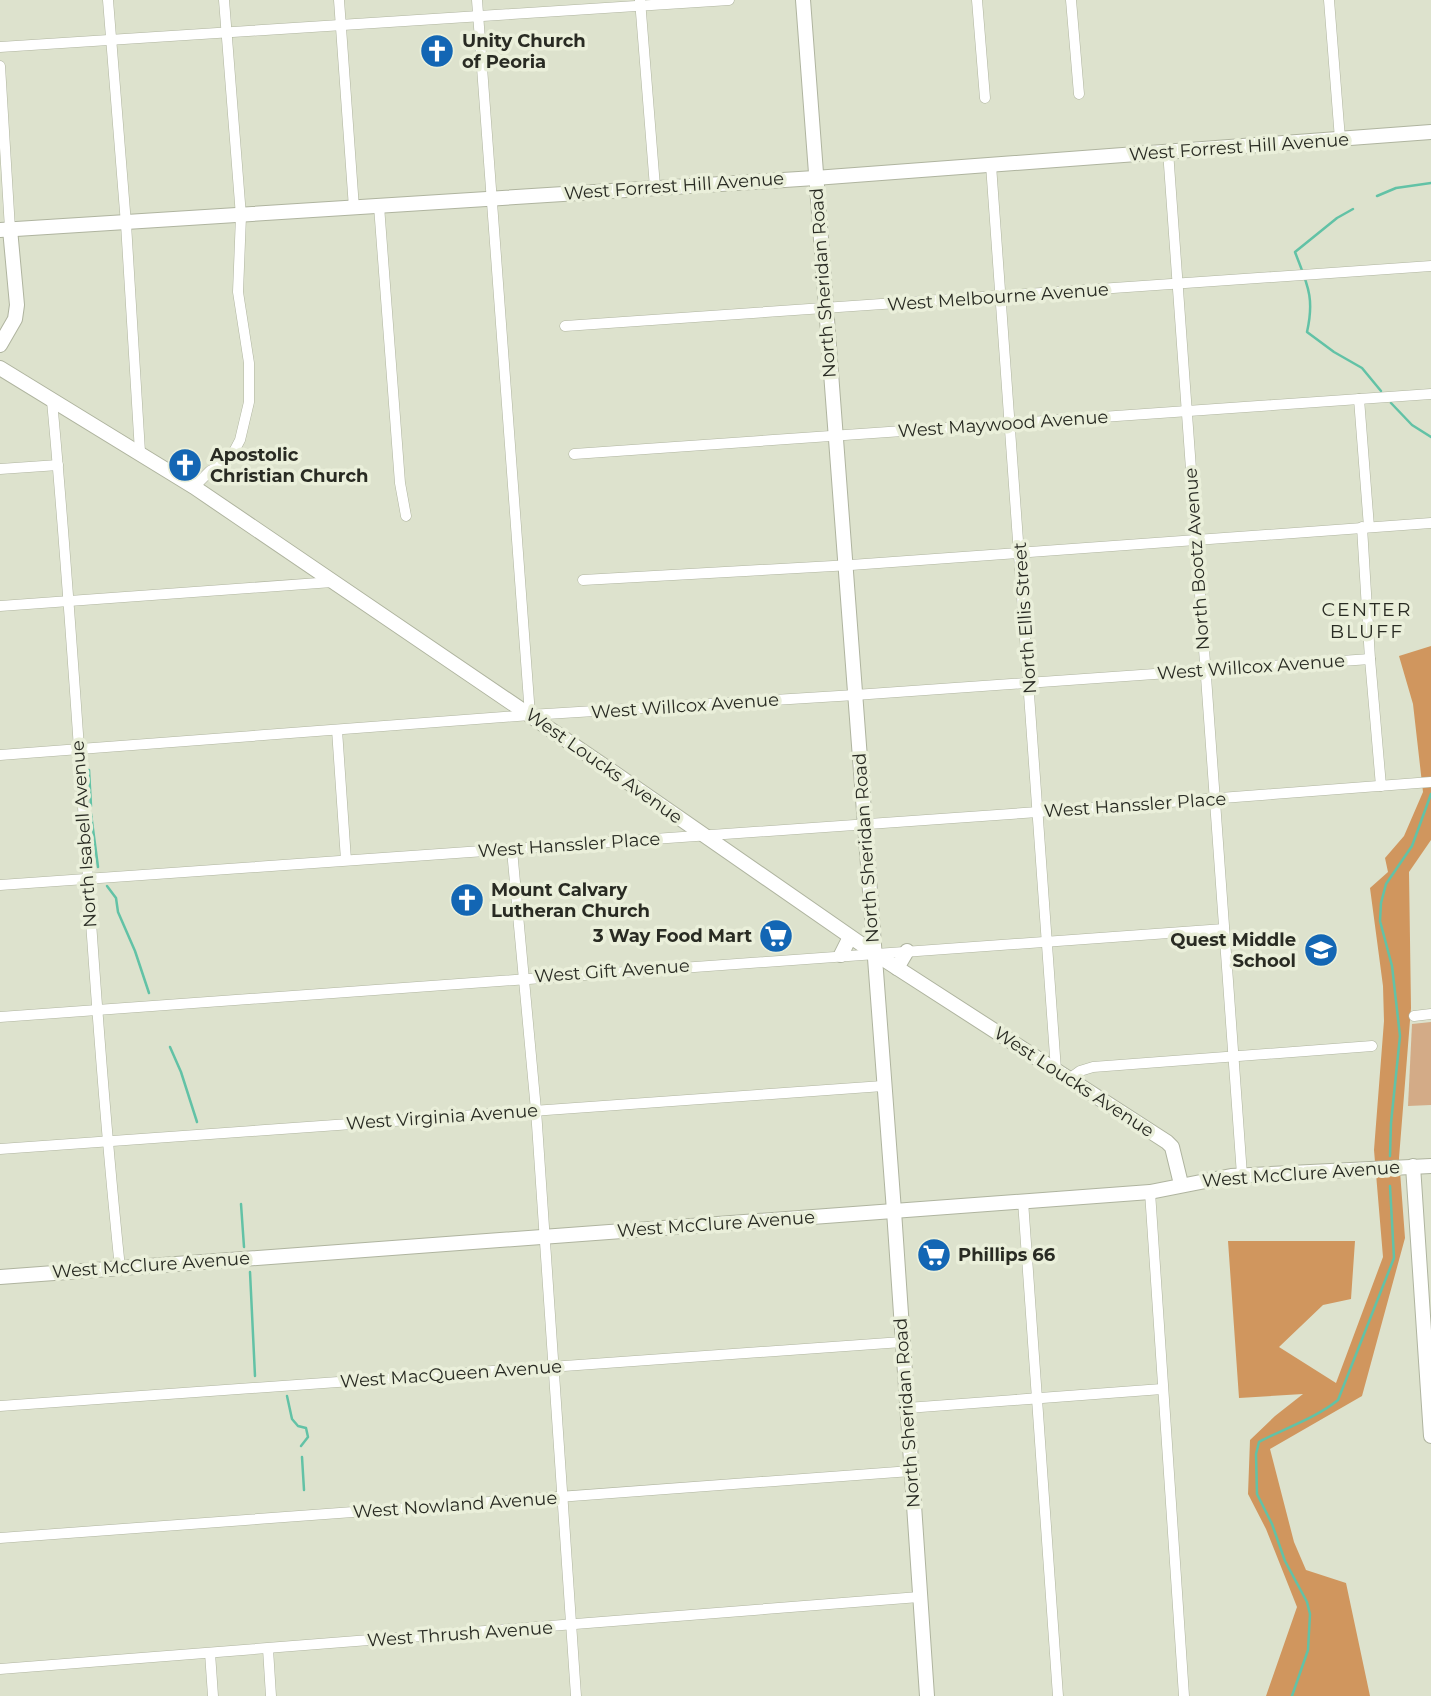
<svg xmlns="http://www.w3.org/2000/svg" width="1431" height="1696" viewBox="0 0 1431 1696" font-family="Montserrat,sans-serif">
  <rect width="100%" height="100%" fill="#dde2cd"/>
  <path fill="#d3ab87" d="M1431 1022V1105L1408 1106 1412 1024Z"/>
  <path fill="#d0965e" d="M1431 646V840L1409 872 1411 1008 1399 1158 1405 1238 1362 1396 1270 1449 1294 1542 1306 1570 1346 1583 1370 1696H1266L1297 1607 1266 1529 1248 1494 1250 1440 1275 1416 1303 1394 1239 1398 1228 1241H1355L1351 1299 1323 1305 1279 1347 1336 1383 1383 1257 1374 1150 1384 1021 1383 986 1370 888 1388 872 1385 858 1404 836 1423 792 1413 704 1399 656Z"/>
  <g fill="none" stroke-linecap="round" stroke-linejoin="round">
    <g stroke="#62c2a6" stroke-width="2.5">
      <path d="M1377 196 1396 188 1431 183"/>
      <path d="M1353 209 1337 218 1295 252C1307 284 1315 297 1307 332L1334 352 1362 368 1381 391"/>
      <path d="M1391 403 1412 425 1431 437"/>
      <path d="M89 770 91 806"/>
      <path d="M91 814 98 867"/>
      <path d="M107 886 116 898 118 912 135 951 149 993"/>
      <path d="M170 1047 181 1072 197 1122"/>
      <path d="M1390 1156 1391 1123 1400 1036 1392 966 1380 921 1381 903 1386 884 1412 846 1431 794"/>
      <path d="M241 1204 244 1247"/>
      <path d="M250 1272 255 1376"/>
      <path d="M287 1396 292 1419 298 1426 306 1428 308 1437 301 1446"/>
      <path d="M302 1457 304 1490"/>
      <path d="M1292 1696 1308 1650 1310 1614 1307 1602 1285 1561 1272 1524 1257 1494 1256 1454 1259 1442C1285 1428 1316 1418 1338 1400L1394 1258 1390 1186"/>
    </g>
    <g stroke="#afb49f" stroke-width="11">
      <g id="street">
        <path d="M108 0 126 224 140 452"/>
        <path d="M339 0 354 208"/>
        <path d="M477 0 530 715"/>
        <path d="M640 0 655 187"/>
        <path d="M977 0 985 98"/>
        <path d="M1071 0 1079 94"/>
        <path d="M1329 0 1340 139"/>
        <path d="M0 47 729 0"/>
        <path d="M0 66 10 229"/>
        <path d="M1168 151 1242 1175"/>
        <path d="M991 165 1056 1070"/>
        <path d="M379 206 400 483 406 516"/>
        <path d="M565 326 1431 266"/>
        <path d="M1359 399 1369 527"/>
        <path d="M52 401C79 689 90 979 120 1268"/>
        <path d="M574 454 1431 394"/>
        <path d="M0 469 58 465"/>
        <path d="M194 487 210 471 225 463 231 457 240 440 249 402V363L238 292 241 216 224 0"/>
        <path d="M1362 527 1370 659 1381 786"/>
        <path d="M583 580 851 565 1431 523"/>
        <path d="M0 606 332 582"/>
        <path d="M337 730 346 860"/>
        <path d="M0 755 530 715 855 695 1370 659"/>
        <path d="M512 850 536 1110 576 1696"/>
        <path d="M0 885 1038 812 1431 782"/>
        <path d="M1414 1016 1431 1014"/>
        <path d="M0 1017 1224 929"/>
        <path d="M1069 1079 1080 1071 1093 1067 1372 1046"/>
        <path d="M0 1149 883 1086"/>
        <path d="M1150 1192 1184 1696"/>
        <path d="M1023 1201 1058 1696"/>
        <path d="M0 1406 902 1342"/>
        <path d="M907 1408 1162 1389"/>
        <path d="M0 1538 911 1471"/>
        <path d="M268 1649 271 1696"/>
        <path d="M210 1653 213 1696"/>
        <path d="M0 1669 919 1597"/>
      </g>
    </g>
    <g stroke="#afb49f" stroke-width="16">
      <g id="secondary">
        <path d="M803 0 894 1211 927 1696"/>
        <path d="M0 230 815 178 1431 132"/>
        <path d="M0 345 15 319 17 305 10 229"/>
        <path d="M0 368 194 487 616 774 874 953 1167 1142 1172 1147 1181 1184"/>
        <path d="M841 955 850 937"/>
        <path d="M897 968 907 951"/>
        <path d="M1413 1166 1431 1436"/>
        <path d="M0 1277 1150 1192 1231 1176 1431 1166"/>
      </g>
    </g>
    <use href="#street" stroke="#fff" stroke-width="10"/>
    <use href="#secondary" stroke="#fff" stroke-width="14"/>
  </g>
  <defs>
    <g id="church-disc" transform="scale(1.75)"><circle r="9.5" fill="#1366b4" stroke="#eaefda"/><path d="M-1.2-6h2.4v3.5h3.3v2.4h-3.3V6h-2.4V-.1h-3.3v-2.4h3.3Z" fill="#fff"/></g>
    <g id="supermarket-disc" transform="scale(1.75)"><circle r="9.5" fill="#1366b4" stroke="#eaefda"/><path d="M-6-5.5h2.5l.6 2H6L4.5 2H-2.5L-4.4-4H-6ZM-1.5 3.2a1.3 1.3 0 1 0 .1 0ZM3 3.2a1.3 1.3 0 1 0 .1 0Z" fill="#fff"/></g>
    <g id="school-disc" transform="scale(1.75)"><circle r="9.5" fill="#1366b4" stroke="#eaefda"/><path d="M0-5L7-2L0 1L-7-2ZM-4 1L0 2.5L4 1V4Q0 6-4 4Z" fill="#fff"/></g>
  </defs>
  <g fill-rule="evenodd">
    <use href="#church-disc" x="437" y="51"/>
    <use href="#church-disc" x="185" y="465"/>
    <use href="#church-disc" x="467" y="900"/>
    <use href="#supermarket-disc" x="776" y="936"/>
    <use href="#school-disc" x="1321" y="950"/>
    <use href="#supermarket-disc" x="934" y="1255"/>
  </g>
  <g text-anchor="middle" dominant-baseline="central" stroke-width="7" stroke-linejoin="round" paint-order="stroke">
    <g font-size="18" font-weight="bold" fill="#292b23" stroke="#eaefda" text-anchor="start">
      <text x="462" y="41">Unity Church<tspan x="462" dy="21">of Peoria</tspan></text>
      <text x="210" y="455">Apostolic<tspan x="210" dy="21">Christian Church</tspan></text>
      <text x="491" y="890">Mount Calvary<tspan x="491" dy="21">Lutheran Church</tspan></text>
      <text x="752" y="936" text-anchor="end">3 Way Food Mart</text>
      <text x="1296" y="940" text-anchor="end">Quest Middle<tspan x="1296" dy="21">School</tspan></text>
      <text x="958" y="1255">Phillips 66</text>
    </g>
    <g font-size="18" fill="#292b23" stroke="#eaefda">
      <text transform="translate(1239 147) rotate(-4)">West Forrest Hill Avenue</text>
      <text transform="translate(674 186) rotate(-4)">West Forrest Hill Avenue</text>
      <text transform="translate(823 283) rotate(-94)">North Sheridan Road</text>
      <text transform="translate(998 297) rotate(-4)">West Melbourne Avenue</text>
      <text transform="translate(1003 424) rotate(-4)">West Maywood Avenue</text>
      <text transform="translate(1197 559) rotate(-94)">North Bootz Avenue</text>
      <text transform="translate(1025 618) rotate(-94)">North Ellis Street</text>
      <text transform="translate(1251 667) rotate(-4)">West Willcox Avenue</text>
      <text transform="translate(685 706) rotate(-4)">West Willcox Avenue</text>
      <text transform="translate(604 766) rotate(35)">West Loucks Avenue</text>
      <text transform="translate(1135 805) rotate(-4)">West Hanssler Place</text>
      <text transform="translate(84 834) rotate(-94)">North Isabell Avenue</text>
      <text transform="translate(569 845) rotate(-4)">West Hanssler Place</text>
      <text transform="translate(866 848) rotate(-94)">North Sheridan Road</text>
      <text transform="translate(612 971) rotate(-4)">West Gift Avenue</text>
      <text transform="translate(1074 1082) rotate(33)">West Loucks Avenue</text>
      <text transform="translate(442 1117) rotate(-4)">West Virginia Avenue</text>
      <text transform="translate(1301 1174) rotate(-4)">West McClure Avenue</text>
      <text transform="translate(716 1224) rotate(-4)">West McClure Avenue</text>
      <text transform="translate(151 1265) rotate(-4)">West McClure Avenue</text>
      <text transform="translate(451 1374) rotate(-4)">West MacQueen Avenue</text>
      <text transform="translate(907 1413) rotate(-94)">North Sheridan Road</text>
      <text transform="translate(455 1505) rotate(-4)">West Nowland Avenue</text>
      <text transform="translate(460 1634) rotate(-4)">West Thrush Avenue</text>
    </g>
    <g font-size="19" letter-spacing="2" fill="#292b23" stroke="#eaefda">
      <text x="1367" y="609">CENTER<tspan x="1367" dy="22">BLUFF</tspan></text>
    </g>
  </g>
</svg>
